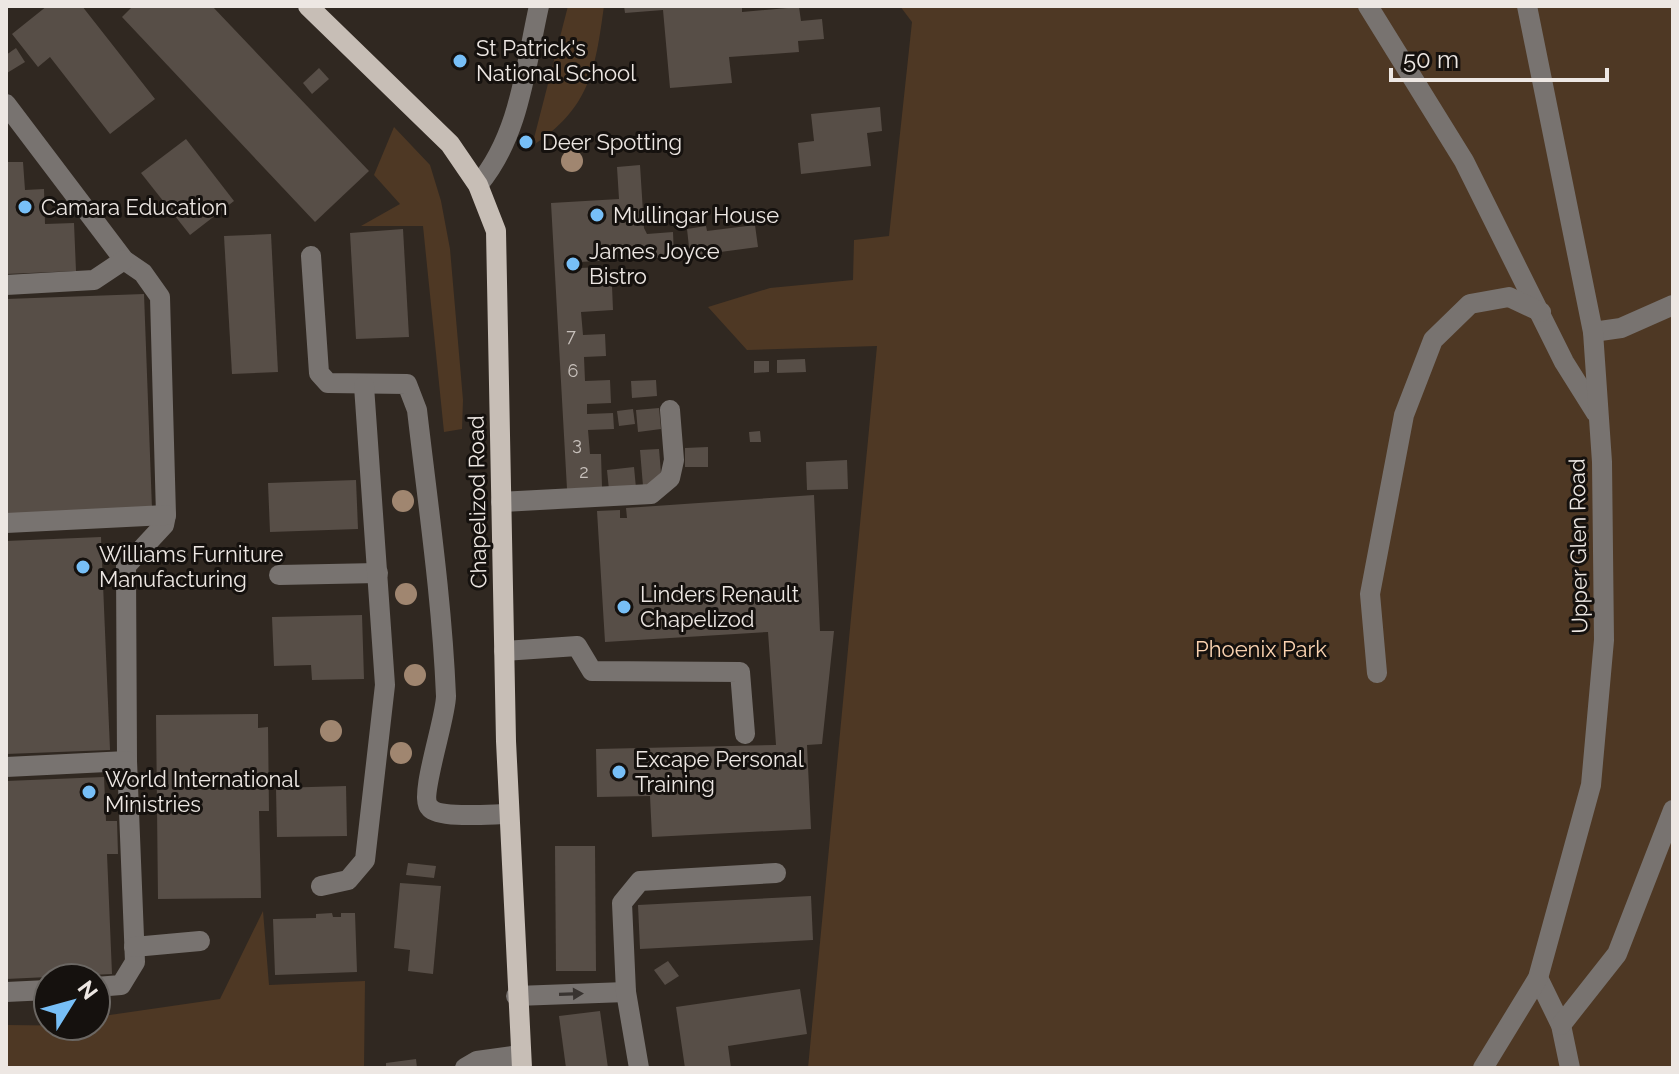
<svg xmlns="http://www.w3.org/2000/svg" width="1679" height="1074" viewBox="0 0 1679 1074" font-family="Raleway,sans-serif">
  <rect width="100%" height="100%" fill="#302821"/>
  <g fill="#4e3824">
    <path d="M568 6H604C595 71 590 108 532 146Z"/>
    <path d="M900 6H1673V1068H808L877 346 747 350 708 307 770 288 853 280 854 240 889 236 912 22Z"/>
    <path d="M394 127 430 165 441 201 450 249 463 400 462 429 444 432 423 226H361L400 204 374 175Z"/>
    <path d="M263 911 269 985 365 981 364 1068H6V1025L96 1026V1017L220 999Z"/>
  </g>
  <g fill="#574e47">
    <path d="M47 6H82L155 99 110 134 50 57 38 67 12 34Z"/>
    <path d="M133 6H212L369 171 315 222 122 17Z"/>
    <path d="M624 6H742V12L799 7 801 21 822 19 824 39 798 41 799 52 729 57 732 83 670 88 663 10 625 13Z"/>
    <path d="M16 48 25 62 7 73 6 55Z"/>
    <path d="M319 68 329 79 312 94 303 83Z"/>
    <path d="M880 107 882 131 867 133 871 166 801 174 798 143 814 141 811 114Z"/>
    <path d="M186 139 234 201 190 235 141 173Z"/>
    <path d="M6 162H23L25 190 44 189 45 224 74 223 76 271 6 274Z"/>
    <path d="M640 165 644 228 647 234 673 232 674 257 579 262V268L604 267 605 286H612L613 310 581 312 583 335 605 334 606 356 584 357 585 381 610 380 611 403 587 404V414L613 413 614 429 588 430 590 454H601L602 487 567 489 551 203 619 199 617 167Z"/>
    <path d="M755 225 758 247 690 256 687 229 706 226 707 231Z"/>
    <path d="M403 229 409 337 356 339 350 233Z"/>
    <path d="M271 234 278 372 232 374 224 236Z"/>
    <path d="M144 294 152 509 6 514V299Z"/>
    <path d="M805 359 806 372 777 373V360Z"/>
    <path d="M754 361H769V372L754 373Z"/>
    <path d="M656 380 657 396 632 398 631 381Z"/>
    <path d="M659 408 661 429 638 432 636 410Z"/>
    <path d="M633 409 635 424 619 426 617 411Z"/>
    <path d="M760 431 761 442H750L749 432Z"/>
    <path d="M708 447V467H685V448Z"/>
    <path d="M659 449 662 485 643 486 640 450Z"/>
    <path d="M847 460 848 489 807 490 806 462Z"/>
    <path d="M634 467 636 488 609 490 607 470Z"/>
    <path d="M356 480 358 529 270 532 268 483Z"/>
    <path d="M814 495 820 631H834L822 744 807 745 811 829 652 837 650 796 597 797 596 749 776 745 768 632 605 642 597 511 620 510V518H627L626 508Z"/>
    <path d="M101 537 110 750 6 754V541Z"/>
    <path d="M362 615 364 679 312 680 311 665 274 666 272 617Z"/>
    <path d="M258 714V728L268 727 269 811H259L261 898 158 899 156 715Z"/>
    <path d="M104 777 106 821H117L118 854H107L112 974 6 979V781Z"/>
    <path d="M346 786 347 836 277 837 276 788Z"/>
    <path d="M555 846H595L596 971H556Z"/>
    <path d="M408 863 436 866 434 878 406 875Z"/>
    <path d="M400 883 441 886 433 974 408 971 410 950 394 948Z"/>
    <path d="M811 896 813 940 640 949 638 905Z"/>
    <path d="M332 913 333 917H341V913H355L357 972 275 975 273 919 316 918V914Z"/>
    <path d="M668 961 679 976 665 985 654 970Z"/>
    <path d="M800 989 807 1034 728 1046 731 1068H685L676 1007Z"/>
    <path d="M600 1011 608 1068H566L559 1016Z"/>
    <path d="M416 1059 417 1068H386V1063Z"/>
  </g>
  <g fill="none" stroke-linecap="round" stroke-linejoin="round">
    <g stroke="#787370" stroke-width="20">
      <path d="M1368 6 1464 161 1564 362 1596 413"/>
      <path d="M6 104 124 260 143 273 160 297 166 515 164 525 126 566 127 761 135 962 121 985 96 987"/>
      <path d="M478 185C520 135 525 68 539 6"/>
      <path d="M311 256 319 373 328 383 407 384 417 410C428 505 442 600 446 696 446 719 418 797 430 808 440 819 492 814 508 814"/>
      <path d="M6 285 94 280 124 260"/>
      <path d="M1593 332 1621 328 1673 305"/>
      <path d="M501 502 651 494 670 478 674 460 670 410"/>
      <path d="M6 523 166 515"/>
      <path d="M279 575 378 573"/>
      <path d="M504 651 577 646 592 671 740 672 745 734"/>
      <path d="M1377 673 1370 594 1404 415 1433 340 1470 304 1509 297 1541 312"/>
      <path d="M6 767 127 761"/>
      <path d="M321 886 348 880 365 860 385 685 364 386"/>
      <path d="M134 947 200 941"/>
      <path d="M1538 978 1561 1025 1570 1068"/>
      <path d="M6 992 48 990"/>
      <path d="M516 996 626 992"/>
      <path d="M1561 1025 1617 954 1673 810"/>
      <path d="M465 1068 477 1061 520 1055"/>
      <path d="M639 1068 626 992 622 903 640 881 776 873"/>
      <path d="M1483 1068 1538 978 1591 785 1604 640 1602 462 1593 332 1527 6"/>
    </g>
    <path stroke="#c7beb6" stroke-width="20" d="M308 6 450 144 478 185 496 231 506 741 522 1068"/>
  </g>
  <g fill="#a08670">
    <circle cx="572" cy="161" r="11"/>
    <circle cx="403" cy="501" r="11"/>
    <circle cx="406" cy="594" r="11"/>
    <circle cx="415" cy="675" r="11"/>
    <circle cx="331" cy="731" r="11"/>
    <circle cx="401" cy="753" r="11"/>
  </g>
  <defs><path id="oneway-solid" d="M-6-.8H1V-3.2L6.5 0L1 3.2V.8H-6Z" transform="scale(2)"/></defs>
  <use fill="#383330" href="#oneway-solid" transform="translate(571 994) rotate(-2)"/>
  <g fill="#77bff7" stroke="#15110e" stroke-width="3">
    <circle cx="460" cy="61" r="8"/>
    <circle cx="526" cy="142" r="8"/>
    <circle cx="25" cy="207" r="8"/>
    <circle cx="597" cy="215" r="8"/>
    <circle cx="573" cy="264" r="8"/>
    <circle cx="83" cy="567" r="8"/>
    <circle cx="624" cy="607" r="8"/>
    <circle cx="619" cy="772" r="8"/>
    <circle cx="89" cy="792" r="8"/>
  </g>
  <g text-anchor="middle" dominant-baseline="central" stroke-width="6" stroke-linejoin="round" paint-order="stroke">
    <g font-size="18" fill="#c8c1bc">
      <text x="571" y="335">7</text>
      <text x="573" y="370">6</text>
      <text x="577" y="443">3</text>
      <text x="584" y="471">2</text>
    </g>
    <g font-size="22" fill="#ede7e3" stroke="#15110e" text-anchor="start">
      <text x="476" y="48">St Patrick's<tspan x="476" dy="25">National School</tspan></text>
      <text x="542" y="142">Deer Spotting</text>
      <text x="41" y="207">Camara Education</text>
      <text x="613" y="215">Mullingar House</text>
      <text x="589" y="251">James Joyce<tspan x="589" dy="25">Bistro</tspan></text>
      <text x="99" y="554">Williams Furniture<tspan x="99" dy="25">Manufacturing</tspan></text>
      <text x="640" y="594">Linders Renault<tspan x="640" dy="25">Chapelizod</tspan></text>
      <text x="635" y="759">Excape Personal<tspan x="635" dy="25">Training</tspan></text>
      <text x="105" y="779">World International<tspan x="105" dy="25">Ministries</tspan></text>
    </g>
    <g font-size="22" fill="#ede7e3" stroke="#15110e">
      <text transform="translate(477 502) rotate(-91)">Chapelizod Road</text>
      <text transform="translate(1578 546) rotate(-91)">Upper Glen Road</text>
    </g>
    <g font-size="22" fill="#fbd3b1" stroke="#15110e">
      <text x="1261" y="649">Phoenix Park</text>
    </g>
  </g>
  <rect width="1679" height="1074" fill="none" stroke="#ede7e3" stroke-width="16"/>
  <g transform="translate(72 1002) rotate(53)"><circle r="38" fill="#15110e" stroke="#6b6763" stroke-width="2"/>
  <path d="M0-6L14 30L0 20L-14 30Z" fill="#77bff7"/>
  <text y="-12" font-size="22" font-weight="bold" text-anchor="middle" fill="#ede7e3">N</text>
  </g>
  <path d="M1391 68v12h216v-12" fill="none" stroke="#ede7e3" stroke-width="4"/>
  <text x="1403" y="68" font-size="24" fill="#ede7e3" stroke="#15110e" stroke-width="6" paint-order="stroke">50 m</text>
</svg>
